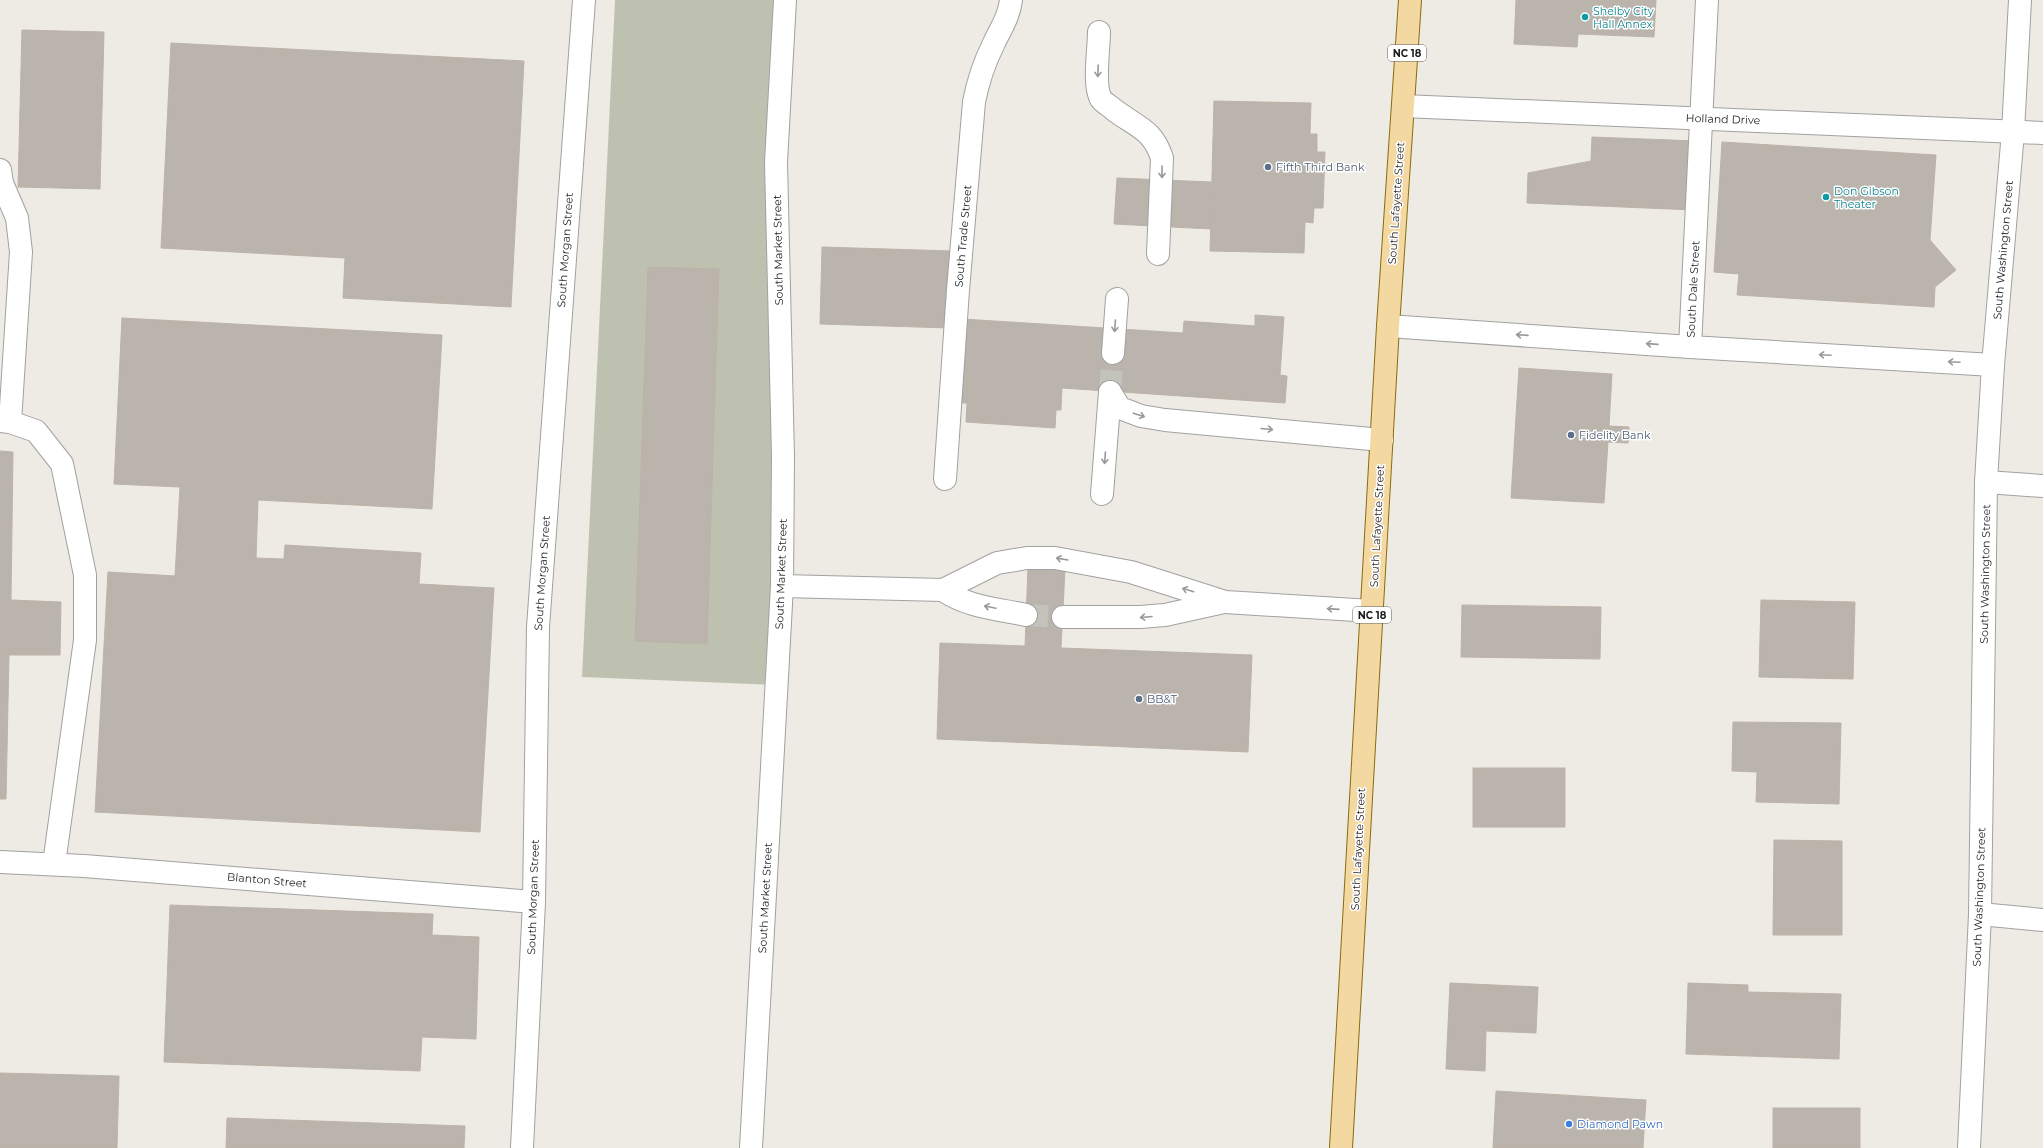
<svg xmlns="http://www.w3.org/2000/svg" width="2043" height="1148" viewBox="0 0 2043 1148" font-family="Montserrat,sans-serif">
  <rect width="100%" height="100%" fill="#edebe3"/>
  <path fill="#bfc1b0" d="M615 0H785L777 685 582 677Z"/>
  <g fill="#bab4ad" stroke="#bdb3a7">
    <path d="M1516 0H1656L1654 37 1578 34 1577 47 1514 44Z"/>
    <path d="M22 30 104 32 100 189 18 187Z"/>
    <path d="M171 43 524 61 511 307 343 298 345 258 161 248Z"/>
    <path d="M1214 101 1311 103 1310 134H1317V152H1325L1323 208H1314L1313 223 1305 222 1304 253 1210 251Z"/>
    <path d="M1592 137 1696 141 1694 210 1527 203 1528 173 1591 161Z"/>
    <path d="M1722 142 1936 155 1930 240 1956 270 1935 287 1934 307 1737 295 1739 274 1714 272Z"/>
    <path d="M1117 178 1211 182V229L1114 224Z"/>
    <path d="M822 247 952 251 950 328 820 324Z"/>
    <path d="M648 267 719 269 707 644 635 641Z"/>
    <path d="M1255 315 1284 317 1280 375 1287 376 1285 403 1062 388 1061 410H1056L1055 428 966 422 967 403H957L963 319 1183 333 1184 321 1255 326Z"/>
    <path d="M122 318 442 335 432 509 258 500 256 558 284 559 285 545 421 553 419 584 494 588 480 832 95 812 108 572 175 576 180 487 114 484Z"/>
    <path d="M1519 368 1612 374 1609 426 1629 427 1628 443 1608 442 1604 503 1511 498Z"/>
    <path d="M0 451 13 452 11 600 61 602 60 655H9L6 799H0Z"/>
    <path d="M1028 567 1065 569 1061 648 1252 655 1248 752 937 739 940 643 1025 646Z"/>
    <path d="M1761 600 1855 602 1853 679 1759 677Z"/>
    <path d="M1462 605 1601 607 1600 659 1461 657Z"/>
    <path d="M1733 722 1841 723 1839 804 1756 802 1757 772 1732 771Z"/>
    <rect x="1473" y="768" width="92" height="59"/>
    <path d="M1774 840 1842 841V935H1773Z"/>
    <path d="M170 905 433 914 432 935 479 937 476 1039 422 1037 420 1071 164 1062Z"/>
    <path d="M1450 983 1538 987 1536 1033 1486 1031 1485 1071 1446 1069Z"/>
    <path d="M1688 983 1748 985V992L1841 994 1839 1059 1686 1054Z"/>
    <path d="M0 1073 119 1076 117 1148H0Z"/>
    <path d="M1496 1091 1646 1100 1643 1148H1493Z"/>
    <rect x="1773" y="1108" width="87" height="40"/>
    <path d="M227 1118 465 1126 464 1148H226Z"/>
  </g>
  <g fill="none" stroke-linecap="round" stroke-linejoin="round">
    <g stroke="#c3c2bb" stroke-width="22" stroke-dasharray="22 11" stroke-linecap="butt">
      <path d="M1110 392 1113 353"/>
      <path d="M1026 615 1063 617"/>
    </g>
    <g stroke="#a1a1a1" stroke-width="24">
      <g id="minor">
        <path d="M1099 32C1099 48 1093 86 1101 99 1104 103 1110 106 1113 109 1136 127 1152 128 1162 158L1158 254"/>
        <path d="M1403 106 2043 133"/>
        <path d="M0 170 2 183 17 218 21 252 10 422"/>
        <path d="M1388 326 1690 347 1993 365"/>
        <path d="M1690 347 1707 0"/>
        <path d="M1113 353 1117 299"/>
        <path d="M1110 392 1120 408 1141 416 1165 420 1382 440"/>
        <path d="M0 421 10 422 36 431 62 464 85 575V640L54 864"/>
        <path d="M945 479 958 290 974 102C978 81 985 61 994 43 1001 28 1009 17 1011 0"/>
        <path d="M1986 482 2043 486"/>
        <path d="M1102 494 1110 392"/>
        <path d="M782 586 943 590 997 563 1027 558H1055L1131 572 1225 602 1372 611"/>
        <path d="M943 590C967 607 998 609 1026 615"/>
        <path d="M1063 617H1140L1165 615 1224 602"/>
        <path d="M0 862 84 866 534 902"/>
        <path d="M1980 914 2043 920"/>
        <path d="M522 1148 534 902 538 627 584 0"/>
        <path d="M751 1148 782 586 783 456 776 162 785 0"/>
        <path d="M1969 1148 1980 914 1986 482 1993 365 2013 132 2020 0"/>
      </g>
    </g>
    <g stroke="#896c0c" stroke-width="24">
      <path id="major" d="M1341 1148 1388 326 1410 0"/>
    </g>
    <use href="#minor" stroke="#fff" stroke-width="22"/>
    <use href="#major" stroke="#f4d8a2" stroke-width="22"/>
  </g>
  <defs><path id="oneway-shaft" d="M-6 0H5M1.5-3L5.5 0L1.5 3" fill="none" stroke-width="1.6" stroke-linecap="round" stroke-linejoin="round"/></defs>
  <g stroke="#999">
    <use href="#oneway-shaft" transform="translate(1098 71) rotate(92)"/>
    <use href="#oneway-shaft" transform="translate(1162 172) rotate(90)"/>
    <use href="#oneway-shaft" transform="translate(1115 326) rotate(94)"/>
    <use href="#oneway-shaft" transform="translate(1522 335) rotate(-176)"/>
    <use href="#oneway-shaft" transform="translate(1652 344) rotate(-176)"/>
    <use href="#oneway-shaft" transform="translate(1825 355) rotate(-177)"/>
    <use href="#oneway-shaft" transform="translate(1954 362) rotate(-177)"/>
    <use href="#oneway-shaft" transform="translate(1139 415) rotate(18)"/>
    <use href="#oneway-shaft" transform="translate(1267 429) rotate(5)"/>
    <use href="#oneway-shaft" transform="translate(1105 458) rotate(94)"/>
    <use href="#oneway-shaft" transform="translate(1062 559) rotate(-170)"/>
    <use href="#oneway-shaft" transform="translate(1188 590) rotate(-163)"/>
    <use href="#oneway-shaft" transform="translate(990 607) rotate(-168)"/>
    <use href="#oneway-shaft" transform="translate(1333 609) rotate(-176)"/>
    <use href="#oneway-shaft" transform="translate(1146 617) rotate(175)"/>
  </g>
  <g fill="#0f9aa8" stroke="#fff" stroke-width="1.5">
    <circle cx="1585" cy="17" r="4"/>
    <circle cx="1826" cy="197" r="4"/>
  </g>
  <g fill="#5c6f8a" stroke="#fff" stroke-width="1.5">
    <circle cx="1268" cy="167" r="4"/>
    <circle cx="1571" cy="435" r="4"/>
    <circle cx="1139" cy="699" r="4"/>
  </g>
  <circle fill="#3f7fe0" stroke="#fff" stroke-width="1.5" cx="1569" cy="1124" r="4"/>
  <g text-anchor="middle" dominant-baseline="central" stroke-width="3" stroke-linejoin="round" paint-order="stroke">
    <g fill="#fff" stroke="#616161" stroke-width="1">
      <rect x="1388" y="45" width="38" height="16" rx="3"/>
      <rect x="1353" y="607" width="38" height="16" rx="3"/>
    </g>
    <g font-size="10" font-weight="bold" fill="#1d1d1d">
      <text x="1407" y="53">NC 18</text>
      <text x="1372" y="615">NC 18</text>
    </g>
    <g font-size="11" fill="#0d838f" stroke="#fff" text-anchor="start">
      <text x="1593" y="11">Shelby City<tspan x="1593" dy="13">Hall Annex</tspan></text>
      <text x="1834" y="191">Don Gibson<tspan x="1834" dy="13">Theater</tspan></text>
    </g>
    <g font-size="11" fill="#1d1d1d" stroke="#fff">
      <text transform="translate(1723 119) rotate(2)">Holland Drive</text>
      <text transform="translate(1396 203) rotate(-86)">South Lafayette Street</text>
      <text transform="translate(963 236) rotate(-85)">South Trade Street</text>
      <text transform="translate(565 250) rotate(-86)">South Morgan Street</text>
      <text transform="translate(778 250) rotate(-91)">South Market Street</text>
      <text transform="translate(2003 250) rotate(-85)">South Washington Street</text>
      <text transform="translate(1693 289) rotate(-87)">South Dale Street</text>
      <text transform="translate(1377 526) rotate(-87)">South Lafayette Street</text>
      <text transform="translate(542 573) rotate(-86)">South Morgan Street</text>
      <text transform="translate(781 574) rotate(-88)">South Market Street</text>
      <text transform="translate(1985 574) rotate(-89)">South Washington Street</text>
      <text transform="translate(1358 849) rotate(-87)">South Lafayette Street</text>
      <text transform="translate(267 880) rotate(5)">Blanton Street</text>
      <text transform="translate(533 897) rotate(-88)">South Morgan Street</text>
      <text transform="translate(1979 897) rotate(-88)">South Washington Street</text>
      <text transform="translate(765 898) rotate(-87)">South Market Street</text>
    </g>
    <g font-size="11" fill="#4e5e75" stroke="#fff" text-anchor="start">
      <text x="1276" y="167">Fifth Third Bank</text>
      <text x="1579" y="435">Fidelity Bank</text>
      <text x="1147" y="699">BB&amp;T</text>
    </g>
    <g font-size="11" fill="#366cbe" stroke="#fff" text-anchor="start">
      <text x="1577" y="1124">Diamond Pawn</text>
    </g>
  </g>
</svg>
